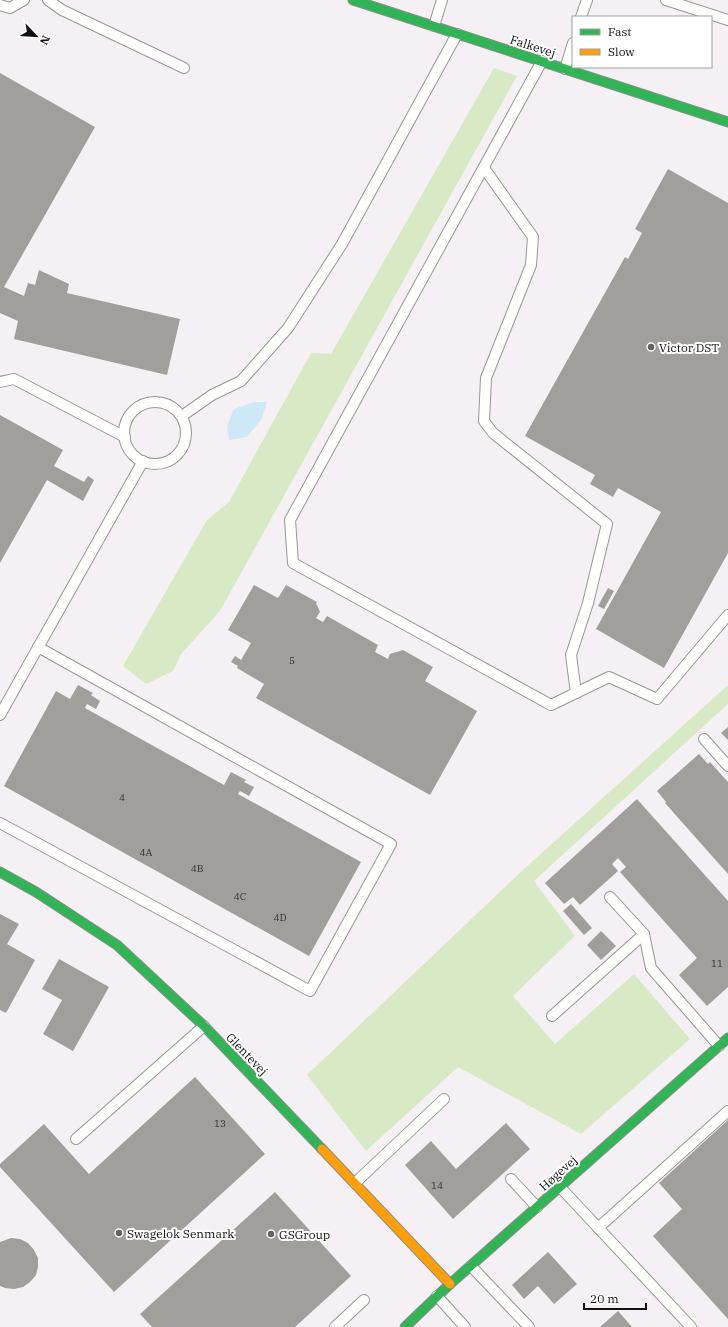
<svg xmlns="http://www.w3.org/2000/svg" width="728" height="1327" viewBox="0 0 728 1327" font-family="'IBM Plex Serif',serif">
  <rect width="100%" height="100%" fill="#fdfcf7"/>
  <path fill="#f5f0f3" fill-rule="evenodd" d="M0 0H728V1327H0ZM573 17H711V67H573Z"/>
  <g fill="#d8eac5">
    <path d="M494 68 517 76 220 611 182 653 173 671 146 684 123 666 207 520 229 502 311 353 331 354Z"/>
    <path d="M728 685V704L534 881 575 936 513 996 555 1044 634 974 690 1039 581 1134 458 1067 366 1151 307 1075 524 869Z"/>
  </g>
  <path fill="#cde8f7" d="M254 402H267L261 420 247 437 229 440 227 426 234 409Z"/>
  <g fill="#a19f9c">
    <path d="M0 73 95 127 4 287 24 296 28 283 35 285 39 270 69 284 67 293 180 319 167 375 14 339 18 321 0 313Z"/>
    <path d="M668 169 728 203V553L664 668 596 629 661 512 618 488 613 497 590 484 595 475 525 436 625 257 628 259 642 233 635 229Z"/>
    <path d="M0 415 63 450 54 466 84 482 88 476 94 480 83 501 47 480 0 563Z"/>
    <path d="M254 585 278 598 286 585 317 602 316 604 317 605 320 612 316 618 323 622 327 616 378 645 375 652 388 659 390 654 403 650 433 667 425 681 477 711 430 795 256 698 264 684 237 668 238 666 231 662 235 656 241 660 251 643 228 630Z"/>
    <path d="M608 588 614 591 604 609 598 606Z"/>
    <path d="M78 685 93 693 91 695 100 701 96 709 87 704 85 708 224 785 231 772 246 780 244 782 254 787 249 796 240 791 238 794 361 862 309 956 4 786 56 691 70 699Z"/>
    <path d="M728 727V740L721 733Z"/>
    <path d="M699 754 708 764 710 762 728 782V874L665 803 666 802 657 791Z"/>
    <path d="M637 799 728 901V987L707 1006 679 975 697 958 620 872 626 867 618 858 612 864 618 871 580 905 573 897 564 904 545 883Z"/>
    <path d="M571 904 592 928 584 935 563 911Z"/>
    <path d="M0 914 19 924 7 944 35 960 6 1013 0 1010Z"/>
    <path d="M601 931 616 946 601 960 587 945Z"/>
    <path d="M59 959 109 987 73 1051 43 1034 62 1000 42 989Z"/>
    <path d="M195 1077 265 1154 114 1292 0 1167V1164L44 1124 89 1174Z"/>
    <path d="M728 1120V1319L653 1236 682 1209 659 1183Z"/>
    <path d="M506 1123 530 1149 453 1219 405 1165 431 1141 456 1169Z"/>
    <path d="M275 1192 351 1276 295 1327H152L140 1314Z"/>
    <path d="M11 1238 20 1239 28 1243 34 1250 38 1258V1267L36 1275 30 1282 23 1287 14 1289 5 1288 0 1286V1242Z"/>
    <path d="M548 1252 577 1284 554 1304 538 1286 524 1299 512 1285Z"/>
    <path d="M618 1311 632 1327H600Z"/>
  </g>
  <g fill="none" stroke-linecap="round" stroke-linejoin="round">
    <g stroke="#979795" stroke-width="12">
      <g id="lane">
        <path d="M48 0 62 10 184 68"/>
        <path d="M666 0 728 20"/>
        <path d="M0 5 10 8 24 0"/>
        <path d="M581 17 587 0"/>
        <path d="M434 26 442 0"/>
        <path d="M542 61 290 520 293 563 551 705 609 677 657 699 728 615"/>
        <path d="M565 69 573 43"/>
        <path d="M484 168 533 237 531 265 486 378 484 421 493 433 607 524 588 603 571 655 576 693"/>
        <path d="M0 382 14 379 125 437"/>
        <circle cx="155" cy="433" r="31"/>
        <path d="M182 416 212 395 241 381 288 328 342 244 457 34"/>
        <path d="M0 715 143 461"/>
        <path d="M704 739 728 766"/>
        <path d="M0 823 310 991 391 844 38 647"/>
        <path d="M610 897 644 934 651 968 719 1046"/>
        <path d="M552 1016 644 934"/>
        <path d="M76 1139 204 1026"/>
        <path d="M511 1179 537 1207"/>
        <path d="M355 1183 444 1099"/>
        <path d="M560 1187 691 1327"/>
        <path d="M598 1228 728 1111"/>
        <path d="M471 1266 529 1327"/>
        <path d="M437 1296 465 1327"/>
        <path d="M335 1327 364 1300"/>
      </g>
    </g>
    <g stroke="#8e8d8b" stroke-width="11">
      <g id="fast">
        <path d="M353 0 728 122"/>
        <path d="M0 872 36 892 117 945 204 1026 322 1149"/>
        <path d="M405 1327 450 1284 728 1038"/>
      </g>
    </g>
    <g stroke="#8e8d8b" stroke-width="11">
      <path id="slow" d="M322 1149 450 1284"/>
    </g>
    <use href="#lane" stroke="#fffffe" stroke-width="10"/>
    <use href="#fast" stroke="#30b455" stroke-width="9"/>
    <use href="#slow" stroke="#ff9f0a" stroke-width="9"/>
  </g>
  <g fill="#646362" stroke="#fff" stroke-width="1.5">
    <circle cx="651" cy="347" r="4"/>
    <circle cx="119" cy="1233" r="4"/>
    <circle cx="271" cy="1234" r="4"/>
  </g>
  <g text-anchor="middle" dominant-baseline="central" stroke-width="4" stroke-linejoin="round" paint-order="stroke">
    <g font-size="10" fill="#353434">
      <text x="292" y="660">5</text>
      <text x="122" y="797">4</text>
      <text x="146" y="852">4A</text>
      <text x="197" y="868">4B</text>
      <text x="240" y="896">4C</text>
      <text x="280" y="917">4D</text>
      <text x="717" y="963">11</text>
      <text x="220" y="1123">13</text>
      <text x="437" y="1185">14</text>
    </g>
    <g font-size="12" fill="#111" stroke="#fff">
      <text transform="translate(533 46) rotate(18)">Falkevej</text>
      <text transform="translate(247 1054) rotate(46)">Glentevej</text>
      <text transform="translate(558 1173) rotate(-42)">Høgevej</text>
    </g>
    <g font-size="12" fill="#111" stroke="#fff" text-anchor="start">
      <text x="659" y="347">Victor DST</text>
      <text x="127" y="1233">Swagelok Senmark</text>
      <text x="279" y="1234">GSGroup</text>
    </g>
  </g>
  <rect x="572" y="16" width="140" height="52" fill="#ffffff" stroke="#a0a0a0"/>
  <rect x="580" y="29" width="20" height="6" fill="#30b455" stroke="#a0a0a0"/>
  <text x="608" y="36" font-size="12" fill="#111111">Fast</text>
  <rect x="580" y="49" width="20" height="6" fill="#ff9f0a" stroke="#a0a0a0"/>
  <text x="608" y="56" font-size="12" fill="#111111">Slow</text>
  <g transform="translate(36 36) rotate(115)" stroke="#ffffff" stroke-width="3" paint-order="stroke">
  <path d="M0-3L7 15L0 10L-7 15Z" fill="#111111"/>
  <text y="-6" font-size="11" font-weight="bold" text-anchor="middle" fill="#111111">N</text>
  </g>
  <path d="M584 1303v6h62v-6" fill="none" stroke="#111111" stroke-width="2"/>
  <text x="590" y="1303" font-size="12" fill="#111111" stroke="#ffffff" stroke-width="3" paint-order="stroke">20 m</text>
</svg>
